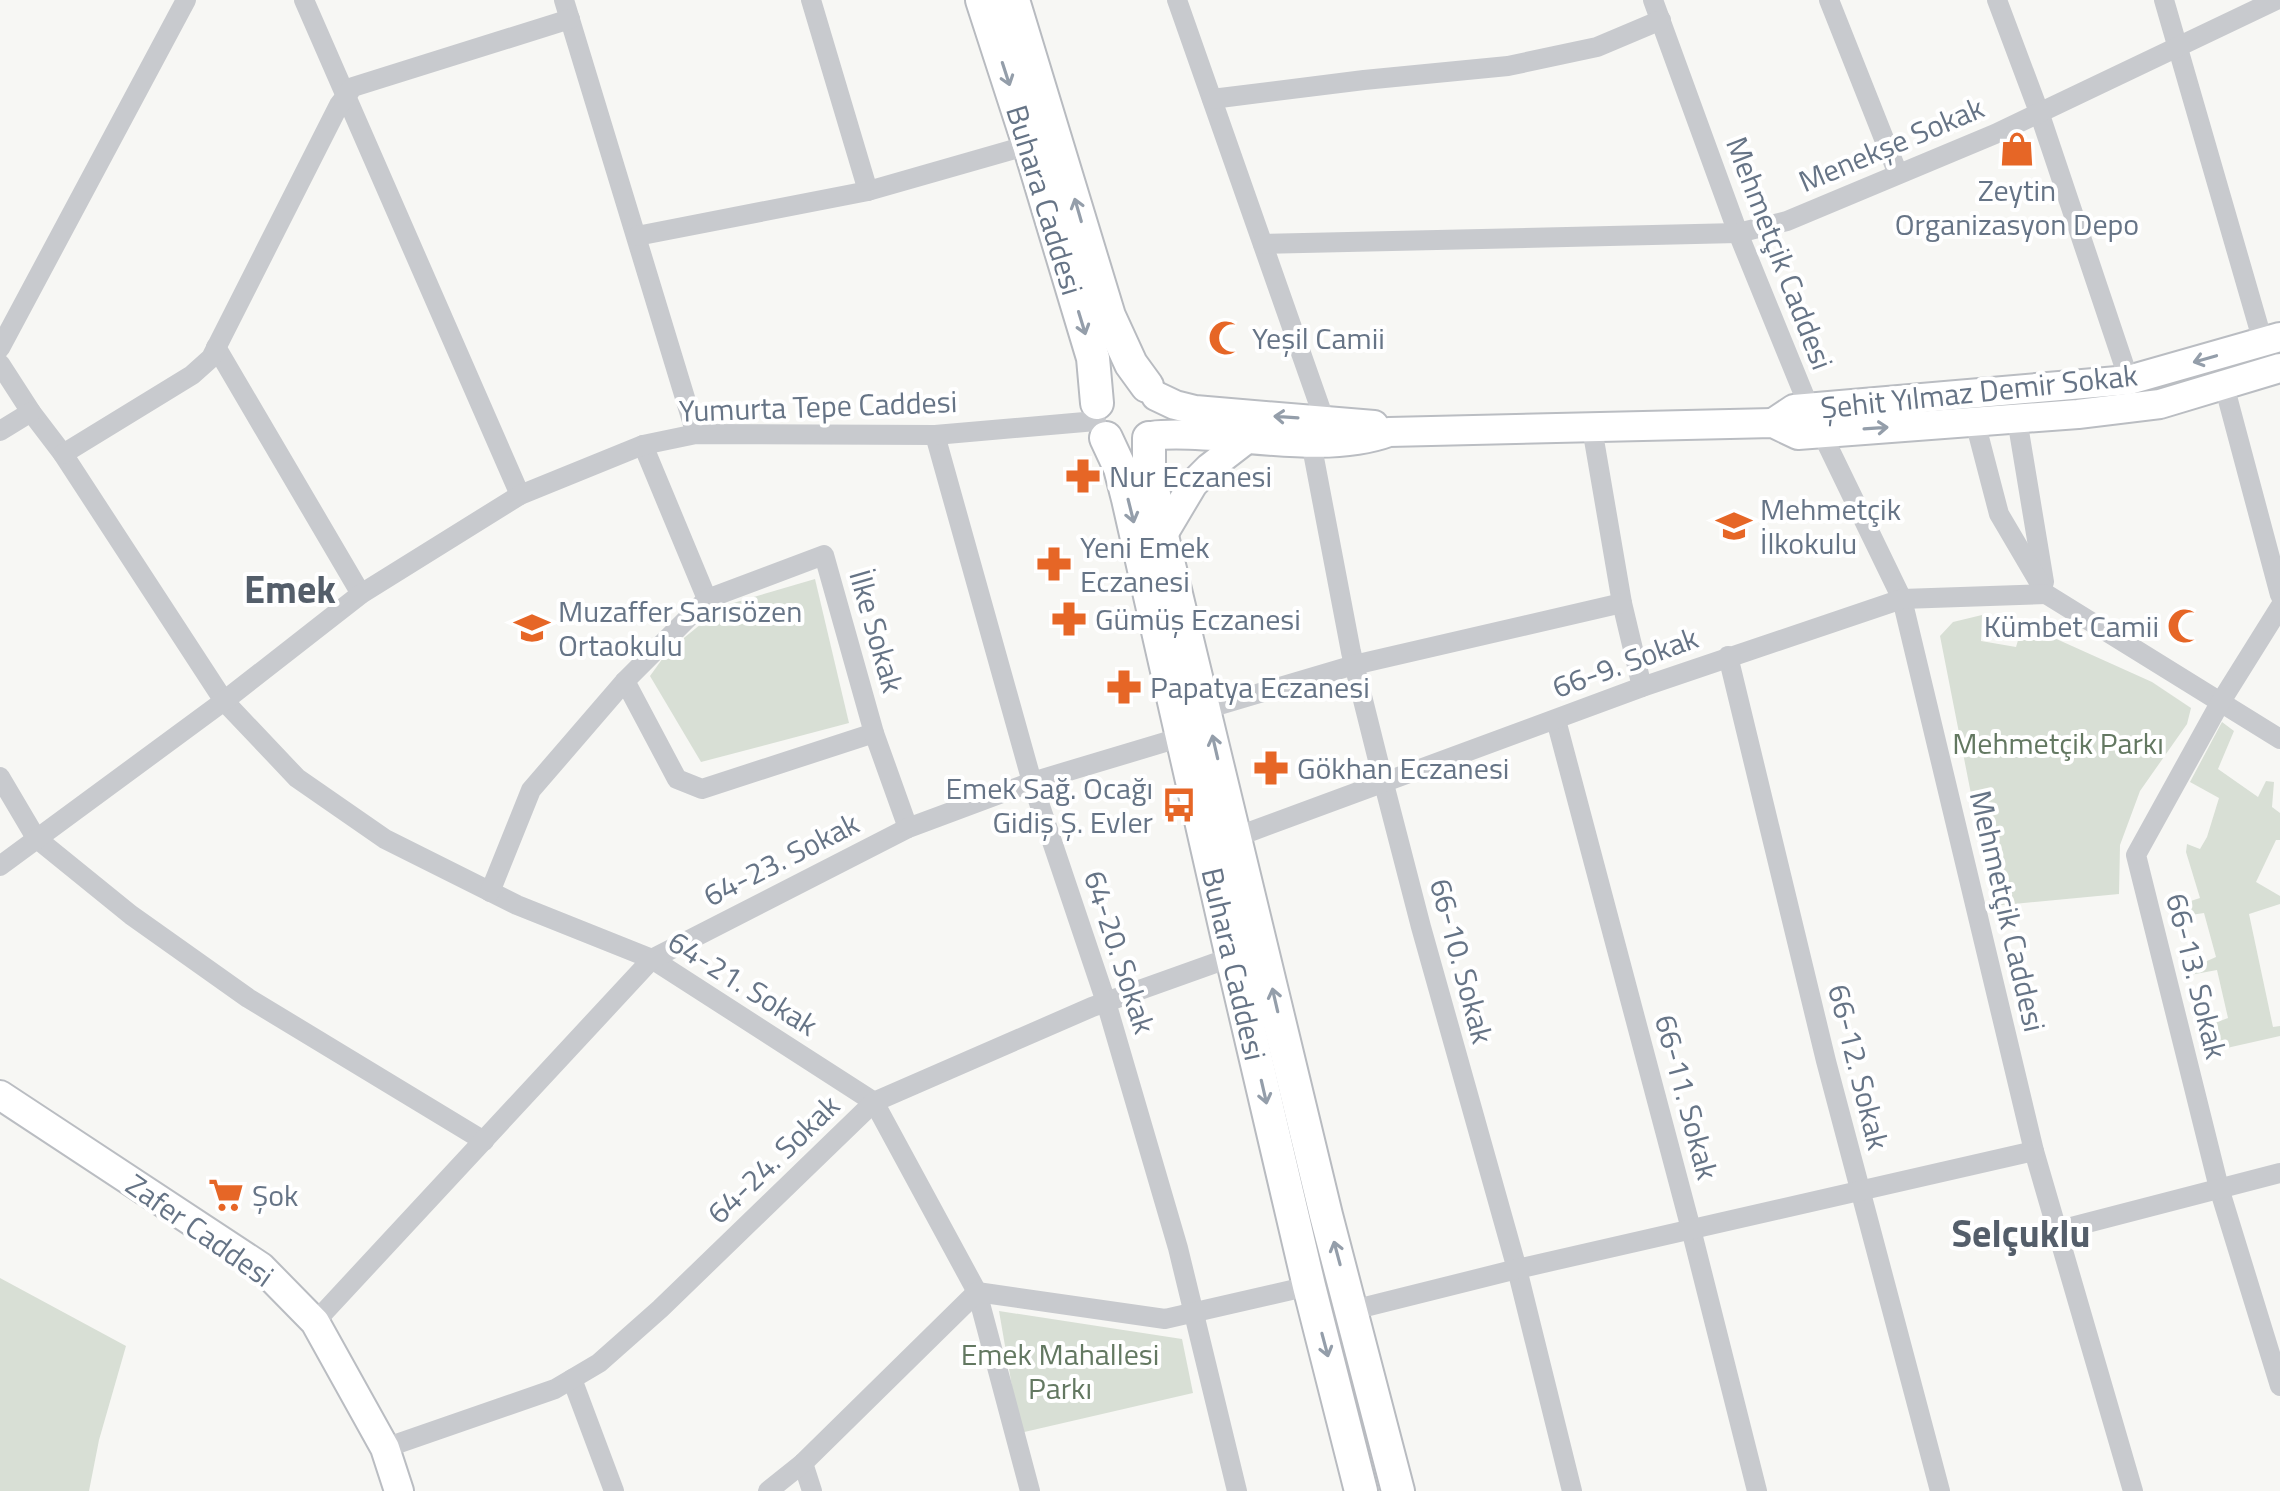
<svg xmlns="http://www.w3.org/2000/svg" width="2280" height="1491" viewBox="0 0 2280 1491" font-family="'Titillium Web',sans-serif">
  <rect width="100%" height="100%" fill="#f7f7f4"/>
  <g fill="#d8dfd5">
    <path d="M815 579 849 723 701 762 650 676 668 651 723 606Z"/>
    <path d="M1982 615 1981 641 2016 647 2023 624 2152 682 2191 708 2187 724 2140 791 2120 845 2119 894 1993 906 1940 636 1953 622Z"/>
    <path d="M2222 722 2234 731 2218 769 2258 797 2266 781 2274 782 2272 807 2280 813V840H2276L2256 882 2280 896V904L2249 914 2273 1027 2280 1026V1036L2209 1052 2199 1029 2228 1018 2217 970 2190 975 2189 969 2216 957 2204 913 2171 918 2169 908 2200 898 2186 852 2187 844 2200 849 2207 837 2219 798 2190 782Z"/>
    <path d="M0 1278 126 1346 99 1440 89 1491H0Z"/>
    <path d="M999 1311 1182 1339 1193 1393 1020 1433Z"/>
  </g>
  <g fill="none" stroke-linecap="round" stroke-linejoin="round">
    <g stroke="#babdc2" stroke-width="32">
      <g id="secondary">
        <path d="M1156 396 1175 405 1195 410 1374 425"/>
        <path d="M1773 423 1794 409 2129 380 2280 337"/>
        <path d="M1151 436C1172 433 1193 435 1214 436 1269 440 1337 451 1389 432L1773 423 1798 435 2078 414 2160 404 2280 368"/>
        <path d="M1162 536 1193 484 1209 468 1248 438"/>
        <path d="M0 1095 261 1267 315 1322 385 1448 399 1491"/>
      </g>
    </g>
    <g stroke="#b8bbc0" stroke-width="36">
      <g id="primary">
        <path d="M982 0 1029 145 1093 358 1097 403"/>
        <path d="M1013 0 1109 316 1131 364 1147 386"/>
        <path d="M1106 438 1120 468 1128 499 1232 957 1309 1286 1361 1491"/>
        <path d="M1149 438V468L1162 536 1326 1215 1398 1491"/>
      </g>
    </g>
    <g stroke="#c8cace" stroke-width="20">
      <path d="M304 0 520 495"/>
      <path d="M564 0 696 434"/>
      <path d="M811 0 868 191"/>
      <path d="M1177 0 1328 430"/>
      <path d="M1653 0 1738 233 1809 407 1902 599 2034 1151 2133 1491"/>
      <path d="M1829 0 1898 174"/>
      <path d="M1997 0 2039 112 2129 380"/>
      <path d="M2164 0 2263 342"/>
      <path d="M1212 99 1364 80 1508 66 1597 47 1661 20"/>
      <path d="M637 236 868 191 1029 145"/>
      <path d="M1263 244 1738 233 1787 221 1995 134 2276 0"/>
      <path d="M216 347 361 594"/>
      <path d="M0 348 186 0"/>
      <path d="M0 364 31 412 63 454 224 701 297 778 385 839 517 905 652 959 874 1102 977 1292 1030 1491"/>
      <path d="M2224 385 2280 595"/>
      <path d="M2017 419 2044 582"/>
      <path d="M1975 422 1999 514 2046 594 2280 739"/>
      <path d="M1592 428 1622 603 1642 687"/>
      <path d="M0 431 31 412"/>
      <path d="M935 435 1032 782 1106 1002 1178 1248 1237 1491"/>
      <path d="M1311 442 1351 652 1384 784 1421 927 1517 1269 1572 1491"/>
      <path d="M643 445 707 599"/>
      <path d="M63 454 192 375 211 358 339 105 353 87 570 19"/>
      <path d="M2280 607 2220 703 2136 855 2219 1188 2280 1386"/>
      <path d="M1728 656 1826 1061 1940 1491"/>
      <path d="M625 681 677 779 702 789 874 733"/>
      <path d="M1206 709 1354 665 1622 603"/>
      <path d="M1556 720 1691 1229 1757 1491"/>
      <path d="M0 777 36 838 131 915 248 998 484 1141"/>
      <path d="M1236 837 1642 687 1902 599 2046 594"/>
      <path d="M0 866 224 701 361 594 520 495 643 445 696 434 935 435 1096 421"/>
      <path d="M490 892 531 790 625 681 707 599 824 555 874 733 908 828"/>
      <path d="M2056 1231 2280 1173"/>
      <path d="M1353 1310 1517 1269 2034 1151"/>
      <path d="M315 1322 652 959 908 828 1032 782 1182 737"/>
      <path d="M572 1379 614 1491"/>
      <path d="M385 1448 555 1389 599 1363 660 1309 874 1102 1092 1007 1232 957"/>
      <path d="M803 1463 812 1491"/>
      <path d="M768 1491 803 1463 977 1292 1165 1319 1309 1286"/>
    </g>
    <use href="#secondary" stroke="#fff" stroke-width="28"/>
    <use href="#primary" stroke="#fff" stroke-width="32"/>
  </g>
  <defs><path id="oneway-shaft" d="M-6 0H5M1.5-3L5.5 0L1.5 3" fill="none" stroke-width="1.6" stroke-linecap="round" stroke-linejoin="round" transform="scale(2)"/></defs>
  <g stroke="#949eaa">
    <use href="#oneway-shaft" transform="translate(1006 74) rotate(72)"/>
    <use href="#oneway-shaft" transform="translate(1078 210) rotate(-106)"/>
    <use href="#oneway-shaft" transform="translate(1082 323) rotate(73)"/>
    <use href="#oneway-shaft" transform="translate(2205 359) rotate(164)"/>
    <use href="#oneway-shaft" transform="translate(1286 417) rotate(-176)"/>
    <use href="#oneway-shaft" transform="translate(1876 428) rotate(-4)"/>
    <use href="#oneway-shaft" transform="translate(1131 511) rotate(76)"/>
    <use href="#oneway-shaft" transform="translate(1215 747) rotate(-103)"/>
    <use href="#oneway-shaft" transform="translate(1275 1000) rotate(-103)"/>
    <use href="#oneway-shaft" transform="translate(1264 1092) rotate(77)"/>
    <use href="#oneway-shaft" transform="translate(1337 1253) rotate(-105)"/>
    <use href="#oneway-shaft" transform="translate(1325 1345) rotate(75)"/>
  </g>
  <defs>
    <g id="shop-bare" transform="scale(2.76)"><path d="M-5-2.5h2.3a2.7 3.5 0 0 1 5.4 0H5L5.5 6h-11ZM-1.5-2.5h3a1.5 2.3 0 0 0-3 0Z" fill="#e66626" stroke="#fff" stroke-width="2.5" paint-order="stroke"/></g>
    <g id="mosque-bare" transform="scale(2.76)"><path d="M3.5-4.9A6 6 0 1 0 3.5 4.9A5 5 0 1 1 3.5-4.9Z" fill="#e66626" stroke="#fff" stroke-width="2.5" paint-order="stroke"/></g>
    <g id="pharmacy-bare" transform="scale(2.76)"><path d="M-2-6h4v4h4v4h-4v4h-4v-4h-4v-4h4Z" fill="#e66626" stroke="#fff" stroke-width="2.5" paint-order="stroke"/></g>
    <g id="school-bare" transform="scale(2.76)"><path d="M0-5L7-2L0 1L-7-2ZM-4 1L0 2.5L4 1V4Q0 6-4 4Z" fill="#e66626" stroke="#fff" stroke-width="2.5" paint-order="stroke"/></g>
    <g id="bus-bare" transform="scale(2.76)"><path d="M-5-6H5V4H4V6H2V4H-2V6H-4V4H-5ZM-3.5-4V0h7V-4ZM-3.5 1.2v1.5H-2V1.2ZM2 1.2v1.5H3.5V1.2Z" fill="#e66626" stroke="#fff" stroke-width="2.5" paint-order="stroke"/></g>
    <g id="supermarket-bare" transform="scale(2.76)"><path d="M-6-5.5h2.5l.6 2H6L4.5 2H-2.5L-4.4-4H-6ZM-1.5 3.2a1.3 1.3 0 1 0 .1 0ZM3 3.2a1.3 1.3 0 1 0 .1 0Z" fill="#e66626" stroke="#fff" stroke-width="2.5" paint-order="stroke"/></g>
  </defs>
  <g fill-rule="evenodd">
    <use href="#shop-bare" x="2017" y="149"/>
    <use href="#mosque-bare" x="1226" y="338"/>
    <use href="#pharmacy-bare" x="1083" y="476"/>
    <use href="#school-bare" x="1734" y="526"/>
    <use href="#pharmacy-bare" x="1054" y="564"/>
    <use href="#pharmacy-bare" x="1069" y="619"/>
    <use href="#mosque-bare" x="2185" y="626"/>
    <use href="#school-bare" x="532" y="628"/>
    <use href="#pharmacy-bare" x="1124" y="687"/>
    <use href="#pharmacy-bare" x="1271" y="768"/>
    <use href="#bus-bare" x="1179" y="805"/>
    <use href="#supermarket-bare" x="226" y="1195"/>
  </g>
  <g text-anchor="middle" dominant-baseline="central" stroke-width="8" stroke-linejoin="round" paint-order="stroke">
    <g font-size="30" fill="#667486" stroke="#fff">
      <text transform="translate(1891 144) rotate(-23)">Menekşe Sokak</text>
      <text transform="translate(1045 200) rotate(73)">Buhara Caddesi</text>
      <text transform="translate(1780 253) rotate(69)">Mehmetçik Caddesi</text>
      <text transform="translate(1979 391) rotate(-6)">Şehit Yılmaz Demir Sokak</text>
      <text transform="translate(818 406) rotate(-2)">Yumurta Tepe Caddesi</text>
      <text transform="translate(877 631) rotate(74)">İlke Sokak</text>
      <text transform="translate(1625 662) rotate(-20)">66-9. Sokak</text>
      <text transform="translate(781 859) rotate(-27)">64-23. Sokak</text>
      <text transform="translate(2008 911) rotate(77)">Mehmetçik Caddesi</text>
      <text transform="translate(1120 952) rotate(72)">64-20. Sokak</text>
      <text transform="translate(1462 961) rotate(75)">66-10. Sokak</text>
      <text transform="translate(1234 964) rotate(77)">Buhara Caddesi</text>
      <text transform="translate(2197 976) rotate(76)">66-13. Sokak</text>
      <text transform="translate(743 983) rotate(32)">64-21. Sokak</text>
      <text transform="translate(1859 1067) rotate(76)">66-12. Sokak</text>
      <text transform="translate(1687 1097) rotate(75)">66-11. Sokak</text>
      <text transform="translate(773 1159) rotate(-44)">64-24. Sokak</text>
      <text transform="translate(200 1230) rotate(35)">Zafer Caddesi</text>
    </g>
    <g font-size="30" fill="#667486" stroke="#fff" text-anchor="start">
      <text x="2017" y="190" text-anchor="middle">Zeytin<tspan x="2017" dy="34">Organizasyon Depo</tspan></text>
      <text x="1252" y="338">Yeşil Camii</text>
      <text x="1109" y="476">Nur Eczanesi</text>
      <text x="1760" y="509">Mehmetçik<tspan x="1760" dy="34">İlkokulu</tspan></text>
      <text x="1080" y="547">Yeni Emek<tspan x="1080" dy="34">Eczanesi</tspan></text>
      <text x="558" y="611">Muzaffer Sarısözen<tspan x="558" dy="34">Ortaokulu</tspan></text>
      <text x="1095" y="619">Gümüş Eczanesi</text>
      <text x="2159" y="626" text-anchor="end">Kümbet Camii</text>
      <text x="1150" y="687">Papatya Eczanesi</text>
      <text x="1297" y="768">Gökhan Eczanesi</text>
      <text x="1153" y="788" text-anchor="end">Emek Sağ. Ocağı<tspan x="1153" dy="34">Gidiş Ş. Evler</tspan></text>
      <text x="252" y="1195">Şok</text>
    </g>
    <g font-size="30" fill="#637861" stroke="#fff">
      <text x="2058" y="743">Mehmetçik Parkı</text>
      <text x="1060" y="1354">Emek Mahallesi<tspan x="1060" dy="34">Parkı</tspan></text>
    </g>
    <g font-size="38" font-weight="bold" fill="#545e6a" stroke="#fff">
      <text x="290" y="589">Emek</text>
      <text x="2021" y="1233">Selçuklu</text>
    </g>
  </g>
</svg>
